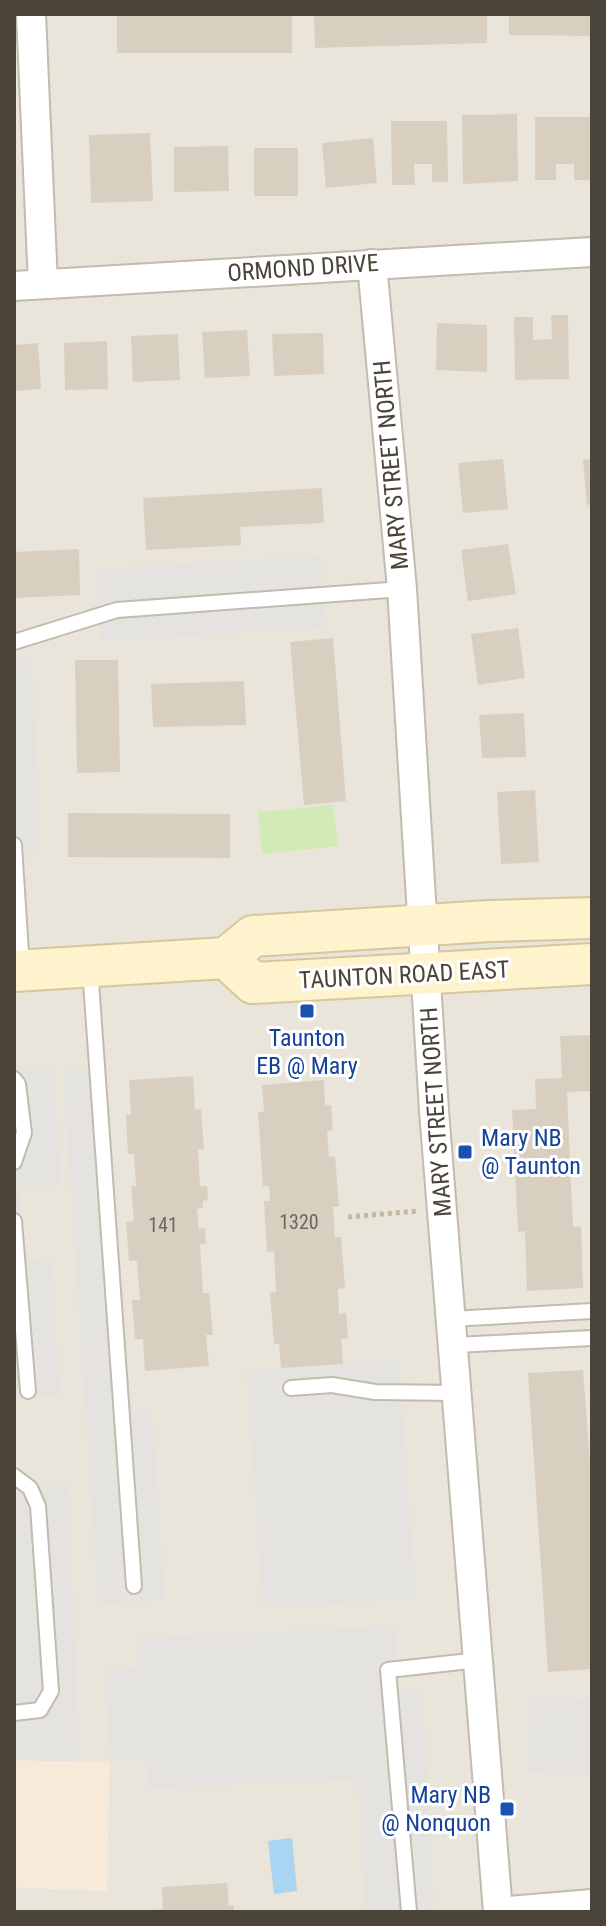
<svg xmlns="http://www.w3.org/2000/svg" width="606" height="1926" viewBox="0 0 606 1926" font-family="'Roboto Condensed',sans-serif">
  <rect width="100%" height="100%" fill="#f6f3ec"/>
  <path fill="#eae5da" d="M14 14H592V1912H14V1887L107 1891 109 1763 14 1759Z"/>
  <path fill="#f7ead8" d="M14 1759 109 1762 107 1891 14 1887Z"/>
  <path fill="#d2eab5" d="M333 805 338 846 262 854 258 812Z"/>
  <g fill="#e5e3e0">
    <path d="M321 556 326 628 100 641 96 569Z"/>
    <path d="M32 657 41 854 14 855V658Z"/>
    <path d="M54 1068 61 1185 20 1188 24 1260 52 1259 60 1395 14 1398V1070Z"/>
    <path d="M104 1068 127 1411 152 1409 165 1600 98 1605 63 1071Z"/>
    <path d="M399 1360 416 1598 263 1609 246 1370Z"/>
    <path d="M69 1486 79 1762 14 1760V1519L20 1518 15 1488Z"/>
    <path d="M395 1626 398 1691 423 1690 434 1912H365L358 1779 148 1789 146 1759 110 1761 105 1670 137 1668 136 1638Z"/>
    <path d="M530 1697 592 1700V1775L527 1772Z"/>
  </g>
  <path fill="#a9d4f2" d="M292 1838 297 1891 274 1894 268 1841Z"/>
  <g fill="#d8cfc1">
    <rect x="117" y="14" width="175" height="39"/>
    <path d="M314 14H487V43L315 48Z"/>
    <path d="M509 14H592V36L509 35Z"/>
    <path d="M517 114 518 181 463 184 462 115Z"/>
    <path d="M535 117H591V180H574V164H556V180H535Z"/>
    <path d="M391 121H447L448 182H432V164H414L415 185H392Z"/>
    <path d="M150 133 153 201 91 203 89 135Z"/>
    <path d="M373 138 377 183 326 188 322 143Z"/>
    <path d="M228 146 229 191 174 192V147Z"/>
    <rect x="254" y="148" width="44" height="48"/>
    <path d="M551 315H568L569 379 515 380 514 317H533V340L552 339Z"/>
    <path d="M437 323 487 325V372L436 370Z"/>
    <path d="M247 330 250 376 205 378 202 332Z"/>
    <path d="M323 333 324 374 274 376 272 334Z"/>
    <path d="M178 334 180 380 133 382 131 336Z"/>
    <path d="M107 341 108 389 65 390 64 343Z"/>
    <path d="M38 343 41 389 14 391V345Z"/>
    <path d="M503 459 508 509 463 513 458 463Z"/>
    <path d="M592 459V504L587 505 583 460Z"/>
    <path d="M322 488 324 523 240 527 241 545 146 550 143 498Z"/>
    <path d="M508 544 516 594 468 601 461 550Z"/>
    <path d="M79 549 80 595 14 598V552Z"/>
    <path d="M518 628 525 678 478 685 471 634Z"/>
    <path d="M333 638 346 801 304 805 290 642Z"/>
    <path d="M75 660H118L120 772 77 773Z"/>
    <path d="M244 681 246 725 153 727 151 684Z"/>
    <path d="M524 713 526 757 482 758 479 715Z"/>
    <path d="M535 790 539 862 501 864 497 792Z"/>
    <path d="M68 813 230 814V858L68 857Z"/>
    <path d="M592 1035V1091L567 1092 573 1227 581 1226 583 1288 527 1291 525 1231 518 1232 512 1110 536 1109 535 1079 562 1078 560 1036Z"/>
    <path d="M193 1076 195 1110 201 1109 204 1149H198L200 1186H207L208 1200 203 1201V1208L197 1209 199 1229 205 1228 206 1244H200L203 1293H209L213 1335H206L209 1366 145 1371 143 1339H135L132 1300H140L137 1261H129L126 1222 134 1221 131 1186H136L134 1154H128L126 1115 131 1114 129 1080Z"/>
    <path d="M324 1080 325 1106 331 1105 333 1130 327 1131 329 1157 335 1156 339 1207H333L335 1237H341L345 1288 338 1289 339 1314 346 1313 348 1338 341 1339 343 1364 281 1368 279 1344H274L270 1293 276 1292 274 1251 267 1252 264 1201H270L269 1186H263L258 1112H264L262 1085Z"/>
    <path d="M583 1370 592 1489V1669L548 1672 528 1373Z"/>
    <path d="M227 1883 229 1906 234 1905V1912H152V1910L163 1909 162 1887Z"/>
  </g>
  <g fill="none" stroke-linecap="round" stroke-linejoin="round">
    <g stroke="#c2bbae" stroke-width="18">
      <g id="service">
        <path d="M14 642 117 610 402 589"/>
        <path d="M14 845 22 968"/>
        <path d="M90 968 134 1586"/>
        <path d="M14 1079 18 1084 24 1133 14 1162"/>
        <path d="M14 1221 28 1391"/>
        <path d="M451 1319 592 1311"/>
        <path d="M454 1345 592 1338"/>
        <path d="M291 1388 332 1385 375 1392 458 1393"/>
        <path d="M14 1476 30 1488 38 1506 51 1691 40 1710 14 1713"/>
        <path d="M409 1912 388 1670 479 1660"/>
      </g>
    </g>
    <g stroke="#c2bbae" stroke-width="32">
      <g id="minor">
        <path d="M31 14 43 284"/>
        <path d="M372 264 402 589 434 1111 498 1912"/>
        <path d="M14 286 592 252"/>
        <path d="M498 1912 592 1904"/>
      </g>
    </g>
    <g stroke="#d6c79b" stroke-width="44">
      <g id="secondary">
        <path d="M226 958 253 983 592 964"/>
        <path d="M14 971 226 958 253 936 489 921 592 918"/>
      </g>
    </g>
    <path stroke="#c4b79f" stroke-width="5" stroke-dasharray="4 4" stroke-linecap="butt" d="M348 1217 418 1211"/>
    <use href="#service" stroke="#fff" stroke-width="14"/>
    <use href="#minor" stroke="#fff" stroke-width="28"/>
    <use href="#secondary" stroke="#fff3cd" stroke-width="40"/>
  </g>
  <g fill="#1a4fb4" stroke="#fff" stroke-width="3">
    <rect x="299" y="1003" width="16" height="16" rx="4"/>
    <rect x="457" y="1144" width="16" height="16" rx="4"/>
    <rect x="499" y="1801" width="16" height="16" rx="4"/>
  </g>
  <g text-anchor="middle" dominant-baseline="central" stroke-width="6" stroke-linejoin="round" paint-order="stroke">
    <g font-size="20" fill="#6e675b">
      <text x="299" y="1222">1320</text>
      <text x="163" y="1225">141</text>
    </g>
    <g font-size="24" fill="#4b4439" stroke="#fff">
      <text transform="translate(303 268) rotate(-4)">ORMOND DRIVE</text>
      <text transform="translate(391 465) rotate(-95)">MARY STREET NORTH</text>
      <text transform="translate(404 975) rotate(-3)">TAUNTON ROAD EAST</text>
      <text transform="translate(436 1112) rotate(-94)">MARY STREET NORTH</text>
    </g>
    <g font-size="24" fill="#164399" stroke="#fff">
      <text x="307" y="1038">Taunton<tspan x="307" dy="28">EB @ Mary</tspan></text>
      <text x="481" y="1138" text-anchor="start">Mary NB<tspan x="481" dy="28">@ Taunton</tspan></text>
      <text x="491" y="1795" text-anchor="end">Mary NB<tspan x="491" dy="28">@ Nonquon</tspan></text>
    </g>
  </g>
  <rect width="606" height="1926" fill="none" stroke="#4b4439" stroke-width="32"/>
</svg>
